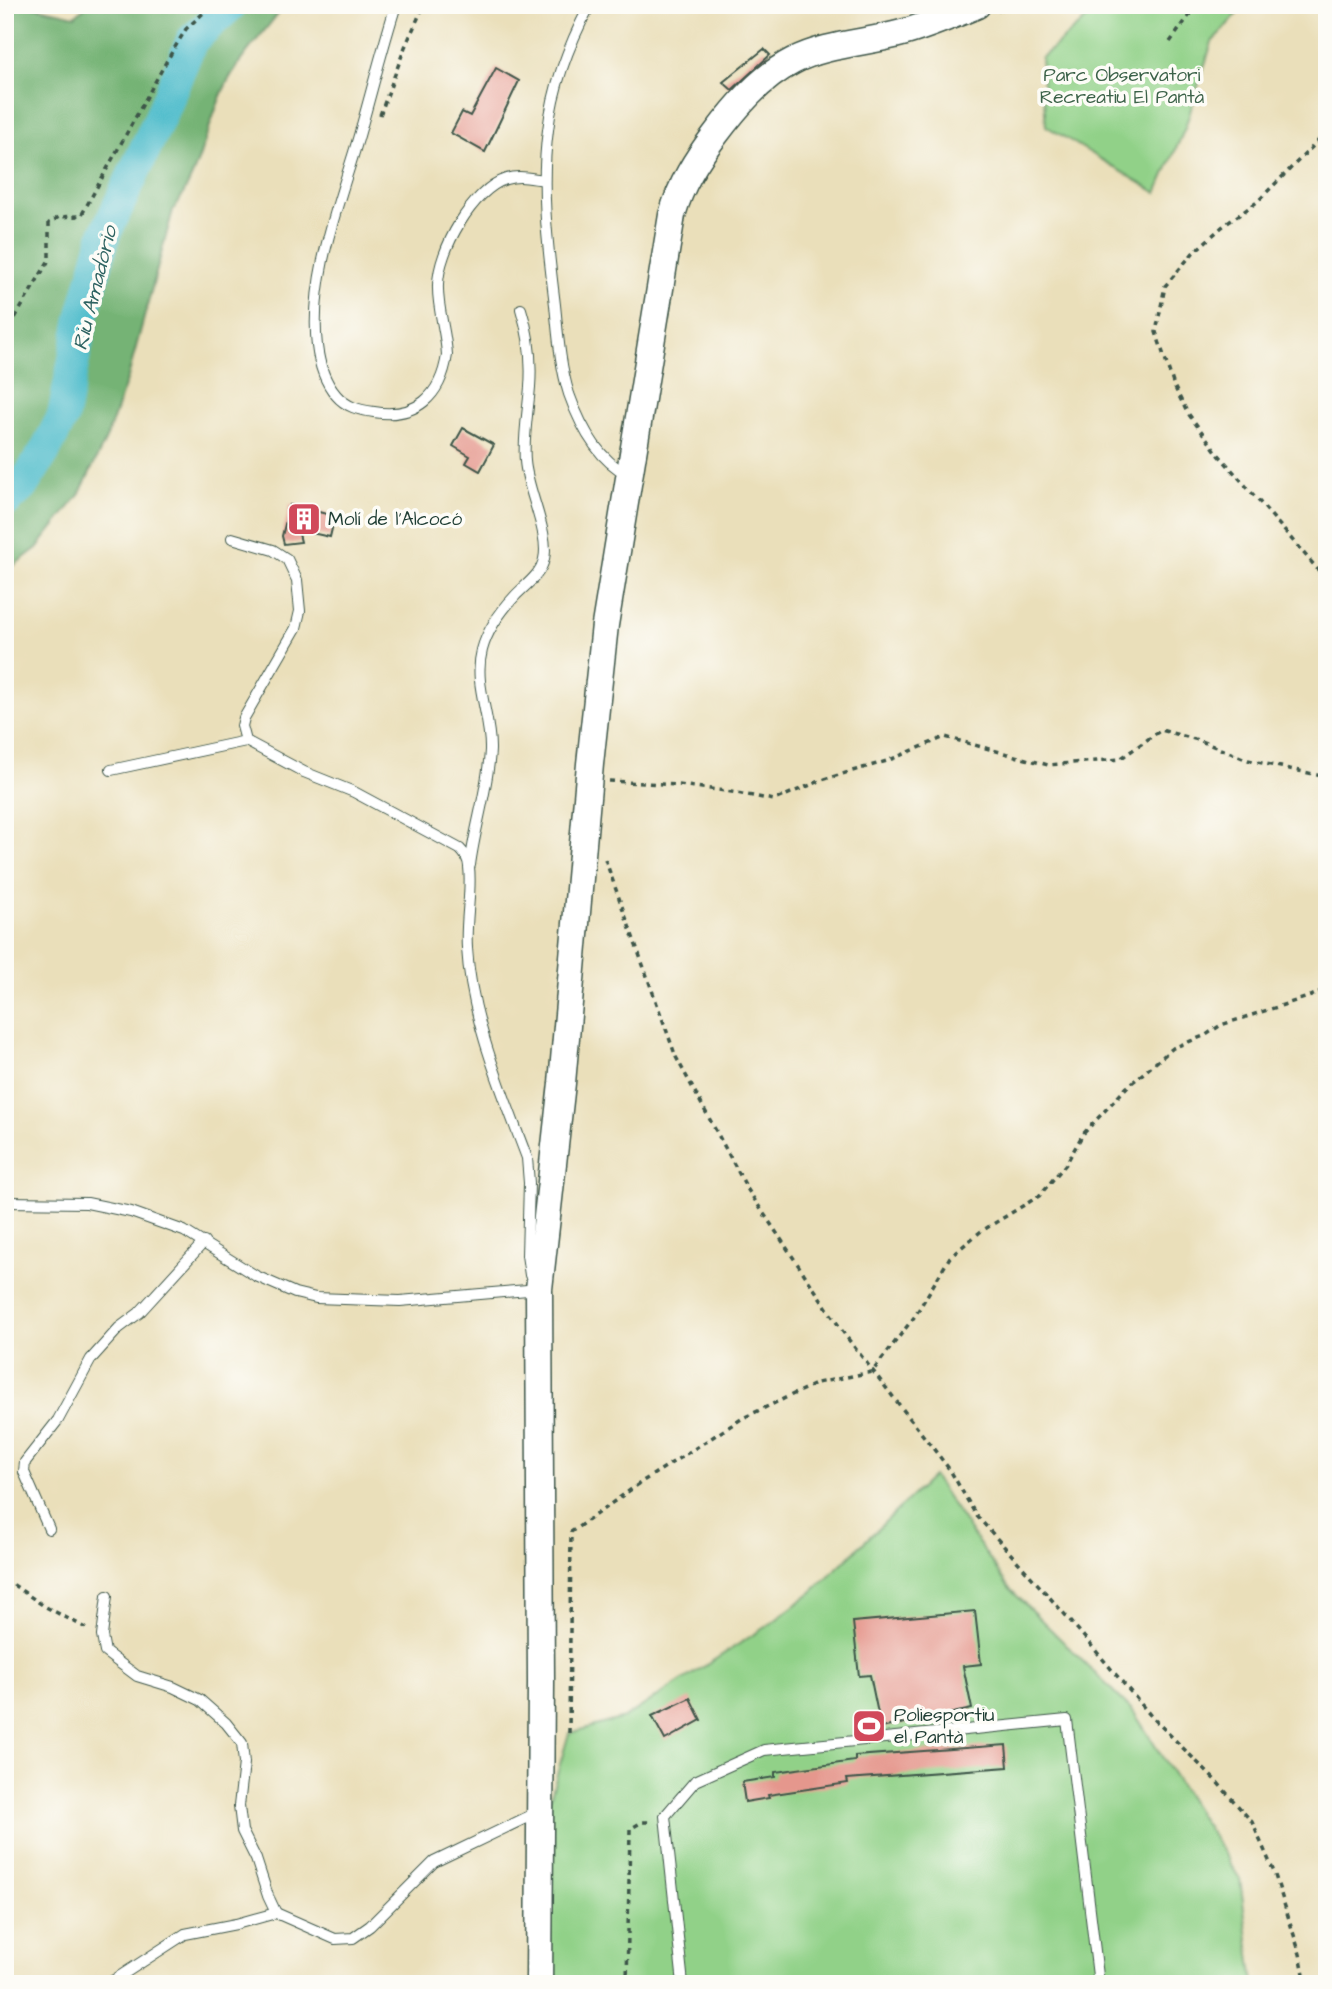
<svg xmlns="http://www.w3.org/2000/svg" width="1332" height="1989" viewBox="0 0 1332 1989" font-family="'Architects Daughter',sans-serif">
  <rect width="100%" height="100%" fill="#fdfcf7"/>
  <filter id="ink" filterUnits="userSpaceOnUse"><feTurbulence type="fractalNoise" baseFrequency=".0143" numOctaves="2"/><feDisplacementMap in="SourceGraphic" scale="14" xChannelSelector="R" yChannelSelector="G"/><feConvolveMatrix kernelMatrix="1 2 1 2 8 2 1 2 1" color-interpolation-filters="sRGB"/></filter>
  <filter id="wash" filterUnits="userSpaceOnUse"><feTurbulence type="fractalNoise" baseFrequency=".00686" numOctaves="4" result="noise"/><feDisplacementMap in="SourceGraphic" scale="28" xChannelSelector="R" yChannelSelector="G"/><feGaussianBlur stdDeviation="1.57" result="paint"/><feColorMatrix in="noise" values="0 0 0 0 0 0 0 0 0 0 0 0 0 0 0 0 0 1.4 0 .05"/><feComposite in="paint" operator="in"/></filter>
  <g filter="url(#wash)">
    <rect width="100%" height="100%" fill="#eadfba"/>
    <g fill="#91d188" stroke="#58875e" stroke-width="2">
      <path d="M1086 5H1245L1212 42 1185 128 1157 193 1046 126 1041 58 1091 15Z"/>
      <path d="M933 1476 1009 1588 1133 1711 1240 1879 1254 1984H547L549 1802 569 1733 624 1718 773 1622 813 1591Z"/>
    </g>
    <path fill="#74b374" stroke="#4a7854" stroke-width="2" d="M5 5H27L75 16 87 5H284C265 33 238 58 224 89 206 128 199 175 173 210L128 377 106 439 79 495 37 548 5 572Z"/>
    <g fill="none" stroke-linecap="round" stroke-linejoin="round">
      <path stroke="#51bdcc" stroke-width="32" d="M5 502 22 487 45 451 63 416 82 318 105 234 160 117 192 40 231 5"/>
    </g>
    <g id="blocks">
      <g fill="#e5978d">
        <path d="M764 49 770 55 732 90 723 82Z"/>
        <path d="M496 68 519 81 485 152 451 133 462 112 470 116Z"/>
        <path d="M463 428 494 445 480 471 466 463 470 456 453 446Z"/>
        <path d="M290 505 335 516 330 537 298 530 301 542 284 544 282 536Z"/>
        <path d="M975 1611 981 1664 963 1666 972 1709 881 1728 870 1675 859 1676 853 1622Z"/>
        <path d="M690 1698 701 1720 665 1740 652 1716Z"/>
        <path d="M1006 1745 1008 1767 847 1779 848 1783 768 1795 769 1798 745 1802 742 1782 775 1777V1772L855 1761V1756Z"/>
      </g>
    </g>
  </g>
  <g filter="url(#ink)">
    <use href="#blocks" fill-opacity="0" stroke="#3d5548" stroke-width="2"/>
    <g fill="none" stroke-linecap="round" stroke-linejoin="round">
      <g stroke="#3d5548" stroke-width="12">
        <g id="lane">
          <path d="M396 5C382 49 371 94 358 139 339 204 309 278 317 346 319 363 325 382 336 395 346 407 359 410 374 412 416 419 441 396 447 355 446 331 437 308 438 285 438 251 473 189 506 179 518 175 532 178 544 180"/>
          <path d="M590 5C569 44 553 86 548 130 540 189 548 247 555 305 558 334 560 366 569 394 580 425 597 459 627 474"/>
          <path d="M111 770 246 741"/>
          <path d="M470 865C475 826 488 789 490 750 491 716 473 684 482 650 487 631 501 611 515 596 525 585 541 575 544 559 550 534 527 490 525 461 523 437 528 412 530 387 532 360 529 334 521 309"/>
          <path d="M5 1202 87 1203 131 1212 184 1231 256 1276 295 1293 316 1298 400 1301 539 1289 530 1275 527 1255 529 1183 527 1158C502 1091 471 1019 467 948 465 921 472 891 469 867 469 860 465 854 460 849L354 792 304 772 246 741 242 726 244 718 296 628 300 611 297 580 287 559 273 550 232 538"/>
          <path d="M49 1529 24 1472 25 1462 58 1420 91 1359 119 1328 139 1313 204 1242"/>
          <path d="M107 1596 102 1636 105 1652 137 1676 173 1687 200 1700 226 1723 242 1743 244 1763 239 1806 242 1831 256 1859 268 1896 276 1913"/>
          <path d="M108 1984 185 1934 236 1924 276 1913 335 1939 353 1938 370 1926 434 1862 536 1813"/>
          <path d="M683 1984 665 1816 695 1781 764 1750 1067 1720 1099 1984"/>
        </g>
      </g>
      <g stroke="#3d5548" stroke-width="29">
        <path id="secondary" d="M539 1984 541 1682 539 1289 562 1083 590 764 605 625 672 215C681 184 696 160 715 135 736 107 760 78 793 61 826 44 866 43 902 33 928 26 953 15 977 5"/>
      </g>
      <g stroke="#3d5548" stroke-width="3.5" stroke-dasharray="5 5" stroke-linecap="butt">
        <path d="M998 11 1012 5"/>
        <path d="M1170 42 1197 5"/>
        <path d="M380 115 405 47 424 5"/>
        <path d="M1327 132 1257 202 1222 227 1193 253 1165 286 1156 332 1174 386 1187 412 1219 455 1320 572 1327 574"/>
        <path d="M5 335 49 260V223L59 217 81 216 166 62 186 29 212 5"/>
        <path d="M609 781 679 785 726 791 774 800 825 779 887 761 945 737 1048 765 1120 759 1161 730 1198 740 1248 760 1327 777"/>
        <path d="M605 859 676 1057 748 1190 845 1335 950 1470 976 1515 1068 1618 1151 1716 1218 1783 1252 1822 1274 1872 1300 1954 1306 1984"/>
        <path d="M5 1579 44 1606 90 1630"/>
        <path d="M569 1733 571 1532 643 1481 743 1418 817 1383 872 1372 915 1316 950 1257 980 1232 1039 1196 1066 1164 1083 1134 1127 1087 1173 1048 1206 1035 1221 1025 1311 996 1327 988"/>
        <path d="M627 1984 630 1829 642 1822H653"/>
      </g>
      <use href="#lane" stroke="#fff" stroke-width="10"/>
      <use href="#secondary" stroke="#fff" stroke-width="26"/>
    </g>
  </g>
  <defs>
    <g id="building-square" transform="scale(1.75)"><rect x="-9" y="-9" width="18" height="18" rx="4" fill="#d1495b" stroke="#fdfcf7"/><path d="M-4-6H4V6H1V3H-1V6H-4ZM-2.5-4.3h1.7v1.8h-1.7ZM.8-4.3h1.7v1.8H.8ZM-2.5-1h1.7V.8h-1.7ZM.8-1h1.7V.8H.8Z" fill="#fff"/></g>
    <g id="stadium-square" transform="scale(1.75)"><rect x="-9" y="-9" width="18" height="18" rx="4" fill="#d1495b" stroke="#fdfcf7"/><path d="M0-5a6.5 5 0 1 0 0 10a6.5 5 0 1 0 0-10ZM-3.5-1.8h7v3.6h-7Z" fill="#fff"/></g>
  </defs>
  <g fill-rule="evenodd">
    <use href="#building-square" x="304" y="519"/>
    <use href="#stadium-square" x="869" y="1726"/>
  </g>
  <g text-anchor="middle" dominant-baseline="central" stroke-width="7" stroke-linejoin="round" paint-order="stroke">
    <g font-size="19" fill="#3c6249" stroke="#fdfcf7">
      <text x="1122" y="75">Parc Observatori<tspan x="1122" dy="22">Recreatiu El Pantà</tspan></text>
    </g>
    <g font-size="19" fill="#1f3d34" stroke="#fdfcf7" text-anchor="start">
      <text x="328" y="519">Molí de l'Alcocó</text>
      <text x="894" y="1715">Poliesportiu<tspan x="894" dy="22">el Pantà</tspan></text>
    </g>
    <g font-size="21" font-style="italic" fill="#2e6362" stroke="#fdfcf7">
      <text transform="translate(95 288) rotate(-76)">Riu Amadòrio</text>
    </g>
  </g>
  <rect width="1332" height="1989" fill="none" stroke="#fdfcf7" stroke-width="28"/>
</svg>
